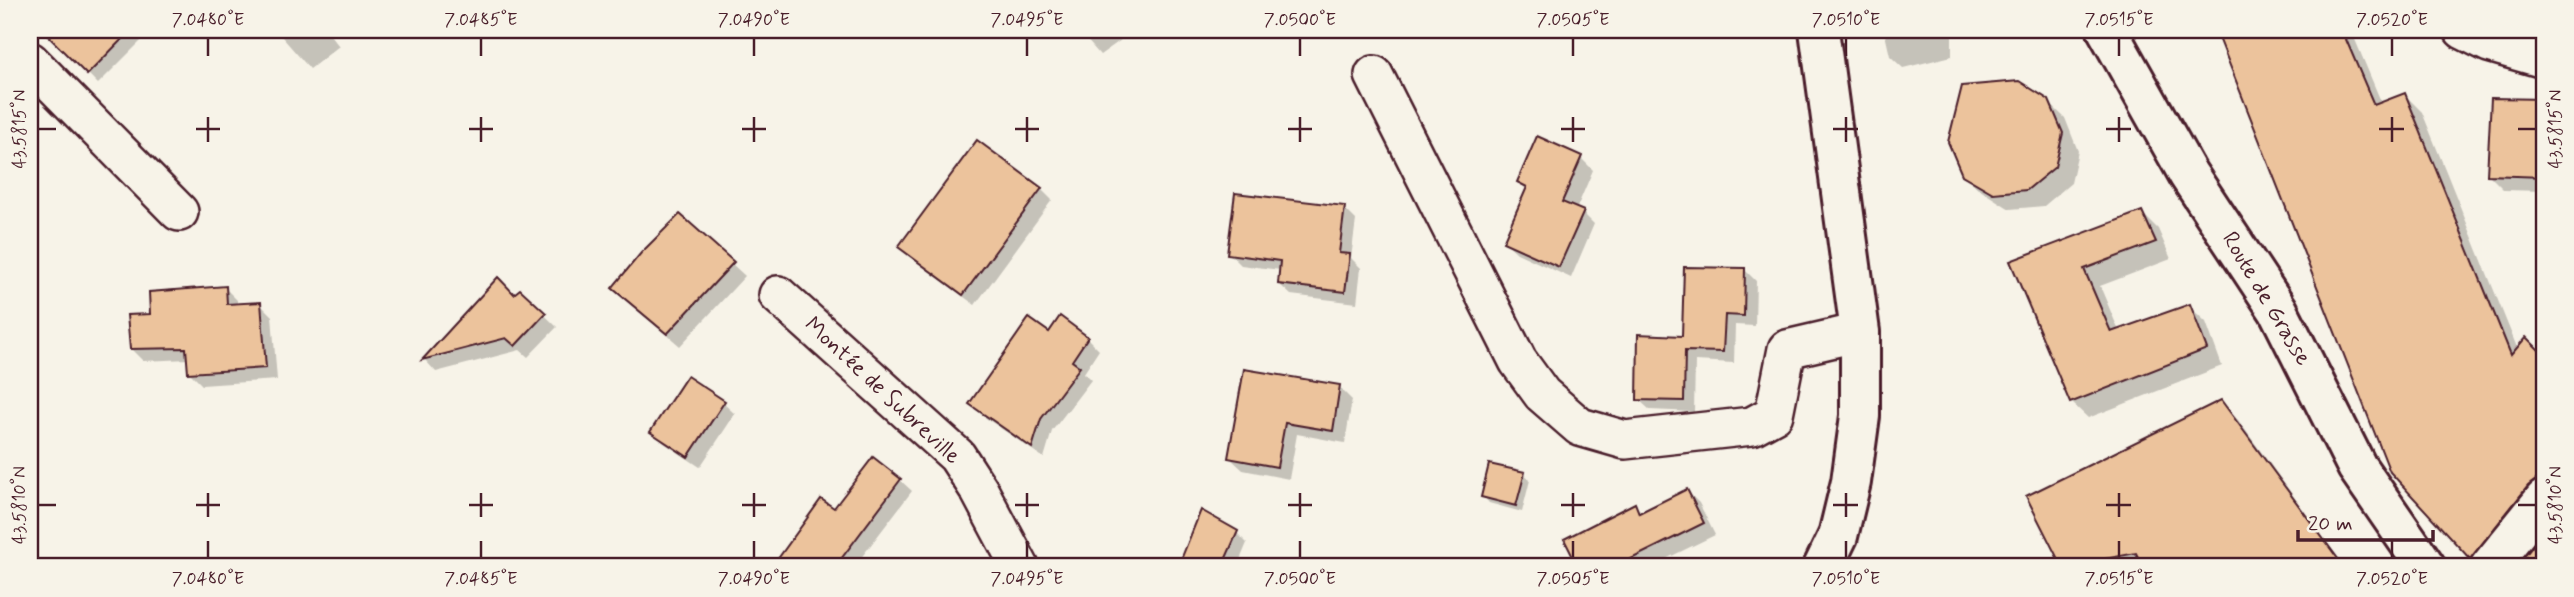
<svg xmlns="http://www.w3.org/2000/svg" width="2574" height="597" viewBox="0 0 2574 597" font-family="Mynerve,sans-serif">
  <rect width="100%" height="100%" fill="#f7f3e8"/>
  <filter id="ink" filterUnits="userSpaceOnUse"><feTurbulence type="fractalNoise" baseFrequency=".0143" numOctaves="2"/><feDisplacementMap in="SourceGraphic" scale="14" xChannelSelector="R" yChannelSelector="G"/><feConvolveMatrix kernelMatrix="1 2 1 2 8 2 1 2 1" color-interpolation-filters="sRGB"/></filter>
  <g filter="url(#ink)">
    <g fill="#0003">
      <path d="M45 30H145L149 33 98 84Z"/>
      <path d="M276 30H326L339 46 310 69Z"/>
      <path d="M1078 30H1210V38L1121 40 1100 55Z"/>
      <path d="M1884 30H1952V56L1903 68 1890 56Z"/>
      <path d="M2218 30H2351L2382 104 2405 95 2422 112 2518 350 2526 340 2544 357V494L2481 567 2391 471Z"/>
      <path d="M2493 100 2544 101V191L2504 190 2488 174Z"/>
      <path d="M2048 102 2065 118 2078 151 2071 183 2044 206 2010 209 1980 190 1963 174Z"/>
      <path d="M1581 158 1593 170 1576 210 1583 213 1594 224 1571 278 1517 253 1505 242 1527 190 1519 182Z"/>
      <path d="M30 163 37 215 30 216Z"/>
      <path d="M1041 189 1052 200 975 305 911 258 900 246Z"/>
      <path d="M1344 208 1356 220 1351 258 1361 268 1357 303 1291 295 1279 284 1281 270 1241 265 1229 253Z"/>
      <path d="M2142 213 2158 229 2171 259 2100 286 2119 331 2189 306 2206 322 2222 366 2088 418 2071 402 2013 262Z"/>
      <path d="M680 216 745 276 680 346 627 300Z"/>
      <path d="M1745 270 1756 281 1755 326 1735 325 1734 363 1695 361 1694 412 1650 410 1638 399 1683 337Z"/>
      <path d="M498 280 514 296 520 291 557 327 528 357 520 350 436 372 425 360Z"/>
      <path d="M225 288 237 300V305L260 304 272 316 277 380 202 385 190 373 189 359 143 361 131 349 152 316Z"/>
      <path d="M1049 335 1087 338 1099 350 1084 373 1091 380 1052 431 1044 458 983 416 971 404Z"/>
      <path d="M1339 387 1352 400 1345 443 1297 434 1289 479 1243 470 1230 458Z"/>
      <path d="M2220 402 2238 420 2345 567H2064L2029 497Z"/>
      <path d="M723 403 735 414 700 467 664 443 653 432Z"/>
      <path d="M30 437 33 470H30L34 498H30Z"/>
      <path d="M1524 473 1530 480 1522 512 1489 503 1483 496Z"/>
      <path d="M900 480 912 491 854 567H774L822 501 834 510Z"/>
      <path d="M1687 491 1699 503 1715 535 1649 567H1580L1566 540 1635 506 1643 513Z"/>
      <path d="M1236 532 1247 543 1237 567H1186L1181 563Z"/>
    </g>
    <g fill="#ecc39c" stroke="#4a1f2b" stroke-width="2">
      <path d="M42 30H131L87 75Z"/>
      <path d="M2216 30H2342L2374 105 2405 93 2511 355 2526 337 2544 355V478L2536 480 2528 486 2470 559 2390 472Z"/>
      <path d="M2019 81 2049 100 2063 133 2055 167 2027 190 1993 193 1962 175 1948 142 1962 86Z"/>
      <path d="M2491 98 2544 99V177L2487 175Z"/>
      <path d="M1537 136 1582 156 1562 202 1584 211 1559 267 1503 242 1527 187 1517 182Z"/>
      <path d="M977 140 1042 188 963 295 898 247Z"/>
      <path d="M1235 193 1345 206 1339 253 1350 254 1345 292 1278 284 1280 261 1227 254Z"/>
      <path d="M2142 211 2156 242 2084 269 2111 332 2190 304 2207 349 2070 403 2010 261Z"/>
      <path d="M680 214 734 262 667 334 612 288 641 253Z"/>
      <path d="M1684 267 1745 268 1744 316 1725 315 1723 352 1685 351 1684 401 1637 400 1638 334 1682 336Z"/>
      <path d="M498 277 514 294 520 289 546 313 515 346 506 338 422 360Z"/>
      <path d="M226 286 227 304 261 302 266 368 188 373 186 348 130 349 127 315 150 314 149 292Z"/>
      <path d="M1060 316 1088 337 1072 361 1080 367 1041 419 1032 448 969 404 1029 318 1049 332Z"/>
      <path d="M1244 369 1340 385 1333 431 1285 423 1277 467 1228 458Z"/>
      <path d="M687 376 725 401 688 457 650 432Z"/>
      <path d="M2221 400 2344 567H2143L2136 553 2062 567 2026 496Z"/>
      <path d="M873 457 901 479 835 567H772L821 499 834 508Z"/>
      <path d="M1489 464 1525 472 1516 506 1481 497Z"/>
      <path d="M1687 489 1704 523 1615 567H1578L1564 539 1635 503 1639 513Z"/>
      <path d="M1201 510 1238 531 1222 567H1178Z"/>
      <path d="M2544 532V567H2516Z"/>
    </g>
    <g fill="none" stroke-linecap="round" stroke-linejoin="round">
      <g stroke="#4a1f2b" stroke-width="42">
        <g id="street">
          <path d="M2463 30 2489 43 2544 59"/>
          <path d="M30 61 179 212"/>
          <path d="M1374 75 1518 361 1542 394 1580 427 1625 440 1752 426 1774 414 1787 349 1860 332"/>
          <path d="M778 295 957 456 979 490 1020 567"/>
          <path d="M2489 567 2544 499"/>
        </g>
      </g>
      <g stroke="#4a1f2b" stroke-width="44">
        <g id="secondary">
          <path d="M1819 30 1860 332V416L1851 482 1838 536 1823 567"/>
          <path d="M2107 30 2188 174 2278 310 2357 467 2426 567"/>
        </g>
      </g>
      <use href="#street" stroke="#f7f3e8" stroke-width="37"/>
      <use href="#secondary" stroke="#f7f3e8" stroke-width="38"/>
    </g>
  </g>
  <path fill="none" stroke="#4a1f2b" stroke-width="2.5" d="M208 38V56M481 38V56M754 38V56M1027 38V56M1300 38V56M1573 38V56M1846 38V56M2119 38V56M2392 38V56M208 117V142M481 117V142M754 117V142M1027 117V142M1300 117V142M1573 117V142M1846 117V142M2119 117V142M2392 117V142M38 129H56M196 129H220M469 129H493M742 129H766M1015 129H1039M1288 129H1312M1561 129H1585M1833 129H1858M2106 129H2131M2379 129H2404M2518 129H2536M208 493V517M481 493V517M754 493V517M1027 493V517M1300 493V517M1573 493V517M1846 493V517M2119 493V517M38 505H56M196 505H220M469 505H493M742 505H766M1015 505H1039M1288 505H1312M1561 505H1585M1833 505H1858M2106 505H2131M2518 505H2536M208 541V558M481 541V558M754 541V558M1027 541V558M1300 541V558M1573 541V558M1846 541V558M2119 541V558M2392 541V558"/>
  <g text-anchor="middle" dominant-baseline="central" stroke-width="5" stroke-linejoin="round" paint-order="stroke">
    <g font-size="23" fill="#4a1f2b" stroke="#f7f3e8">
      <text transform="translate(2266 299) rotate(59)">Route de Grasse</text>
      <text transform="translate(882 391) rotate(43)">Montée de Subreville</text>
    </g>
  </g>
  <rect width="2574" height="597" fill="none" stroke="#f7f3e8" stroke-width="77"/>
  <path d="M2298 530v10h135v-10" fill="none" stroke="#4a1f2b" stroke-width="3.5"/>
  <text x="2308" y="530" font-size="21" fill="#4a1f2b" stroke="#f7f3e8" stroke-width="5" paint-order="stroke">20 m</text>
  <rect x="38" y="38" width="2498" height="520" fill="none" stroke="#4a1f2b" stroke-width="2.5"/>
  <g font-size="18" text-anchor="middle" fill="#4a1f2b">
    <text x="208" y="25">7.0480°E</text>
    <text x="481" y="25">7.0485°E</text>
    <text x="754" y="25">7.0490°E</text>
    <text x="1027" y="25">7.0495°E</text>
    <text x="1300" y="25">7.0500°E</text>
    <text x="1573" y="25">7.0505°E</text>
    <text x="1846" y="25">7.0510°E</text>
    <text x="2119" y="25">7.0515°E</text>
    <text x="2392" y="25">7.0520°E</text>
    <text transform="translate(19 129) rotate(-90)" y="6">43.5815°N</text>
    <text transform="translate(2555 129) rotate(-90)" y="6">43.5815°N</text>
    <text transform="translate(19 505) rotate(-90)" y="6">43.5810°N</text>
    <text transform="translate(2555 505) rotate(-90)" y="6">43.5810°N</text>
    <text x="208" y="584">7.0480°E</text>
    <text x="481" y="584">7.0485°E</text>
    <text x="754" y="584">7.0490°E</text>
    <text x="1027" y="584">7.0495°E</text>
    <text x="1300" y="584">7.0500°E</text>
    <text x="1573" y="584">7.0505°E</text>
    <text x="1846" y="584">7.0510°E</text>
    <text x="2119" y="584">7.0515°E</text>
    <text x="2392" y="584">7.0520°E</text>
  </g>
</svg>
